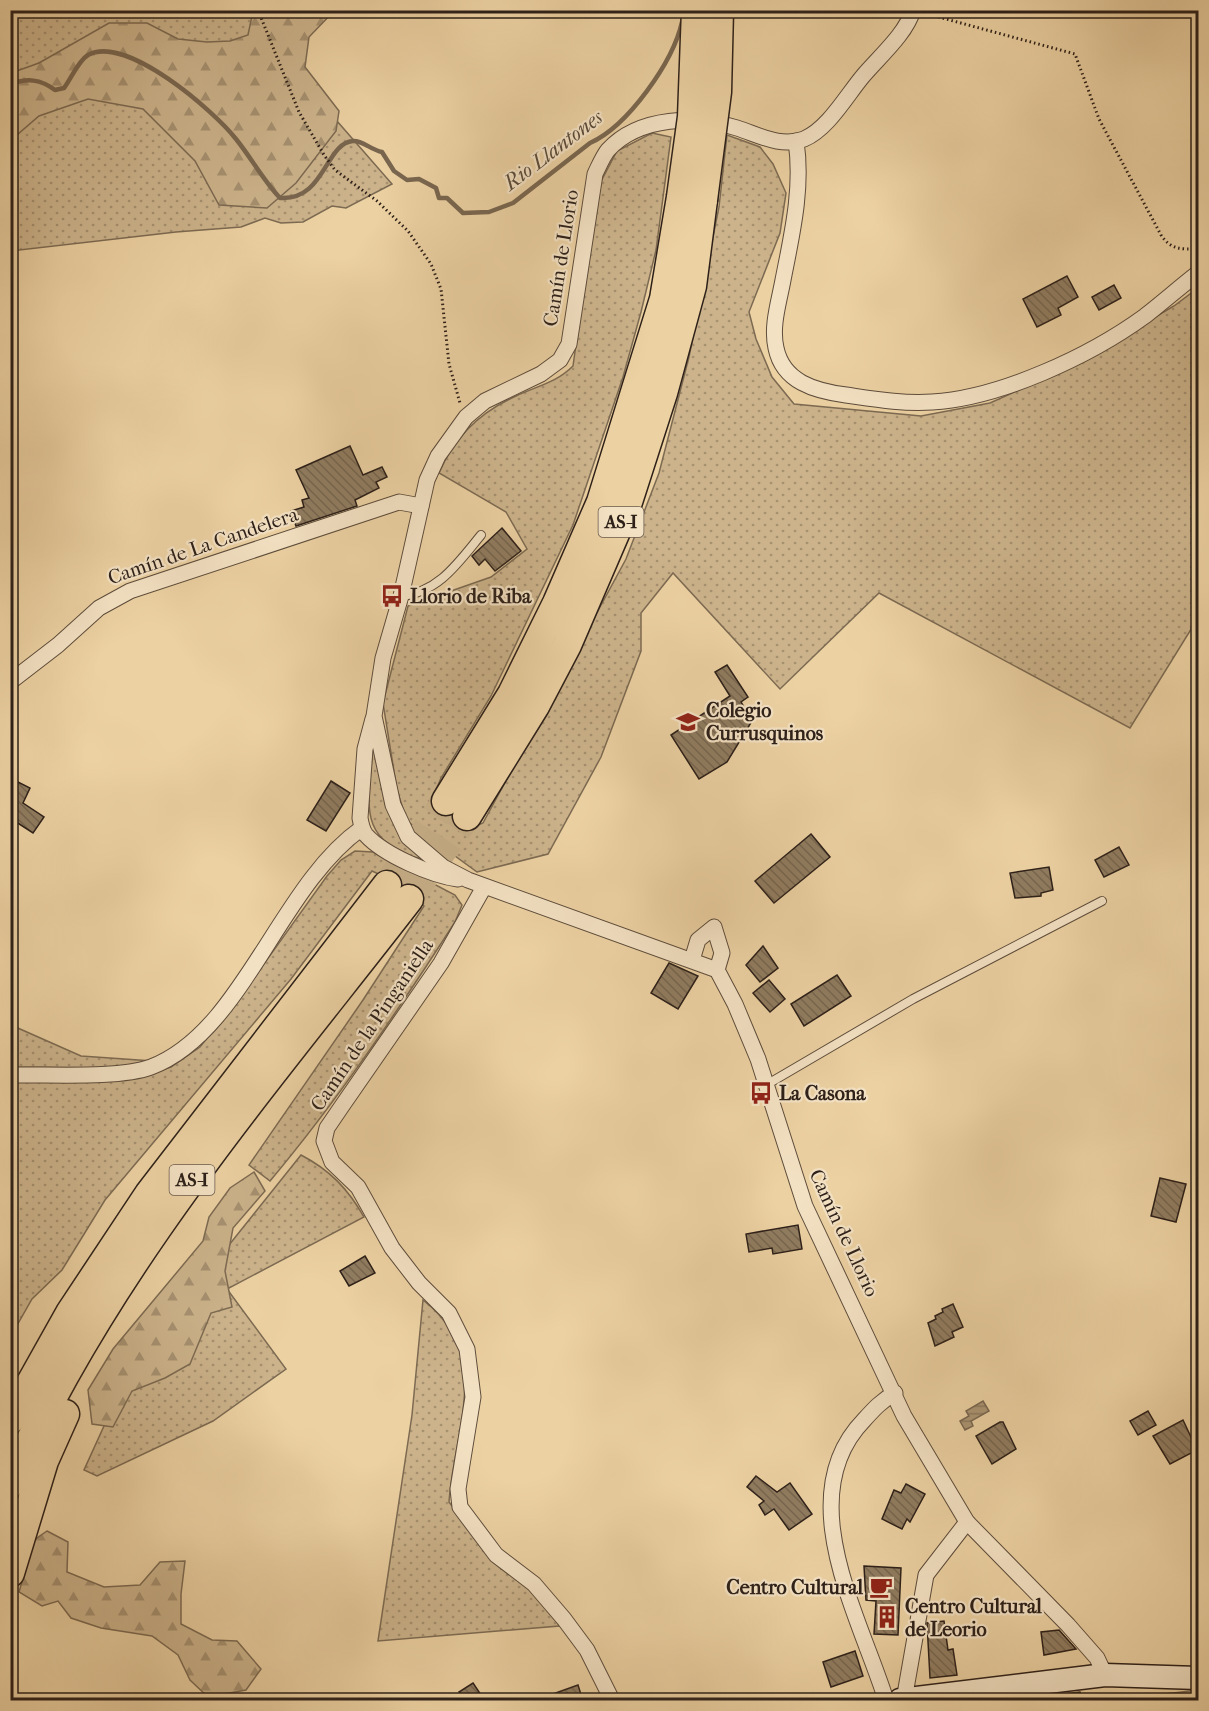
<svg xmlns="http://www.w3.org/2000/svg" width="1209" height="1711" viewBox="0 0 1209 1711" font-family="'IM FELL French Canon',serif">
  <defs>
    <pattern id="grass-dots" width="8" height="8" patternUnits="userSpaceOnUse" patternTransform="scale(1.5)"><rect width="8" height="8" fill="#ccb38b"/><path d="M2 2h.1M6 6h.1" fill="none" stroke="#a69171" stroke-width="1.8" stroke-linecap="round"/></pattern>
    <pattern id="forest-firs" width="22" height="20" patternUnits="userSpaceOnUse" patternTransform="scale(1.5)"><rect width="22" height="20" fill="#ccb38b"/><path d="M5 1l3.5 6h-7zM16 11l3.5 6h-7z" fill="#a69171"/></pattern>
    <pattern id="water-rules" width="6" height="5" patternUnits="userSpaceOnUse" patternTransform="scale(1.5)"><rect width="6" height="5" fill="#ab9573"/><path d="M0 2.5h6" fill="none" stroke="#8c795e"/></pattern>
    <pattern id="building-back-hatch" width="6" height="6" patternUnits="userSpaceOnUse" patternTransform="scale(1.5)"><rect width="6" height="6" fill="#907c60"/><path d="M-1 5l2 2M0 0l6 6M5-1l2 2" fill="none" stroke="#76654e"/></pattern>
  </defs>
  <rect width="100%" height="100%" fill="#ecd1a2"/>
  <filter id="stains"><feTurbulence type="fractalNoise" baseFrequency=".00333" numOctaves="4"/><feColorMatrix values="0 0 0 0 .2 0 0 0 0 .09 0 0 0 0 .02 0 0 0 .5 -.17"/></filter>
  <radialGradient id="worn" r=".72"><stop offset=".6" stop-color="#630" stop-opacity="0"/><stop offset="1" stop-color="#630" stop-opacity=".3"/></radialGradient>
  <g fill="url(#grass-dots)" stroke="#7c6a52" stroke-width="1.5">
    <path d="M10 11H328L303 32 299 69 330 113 392 184 346 208 332 206 303 222 281 223 265 218 241 227 176 232 11 251Z"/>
    <path d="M652 133 671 137 656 250 641 312 623 377 573 525 491 696 441 778 435 792 437 799 476 826 483 823 626 559 659 473 689 357 719 207 727 135 760 147 773 164 786 193 780 233 749 312 756 339 772 377 794 404 921 416 990 403 1077 364 1174 306 1198 288V618L1130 728 879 593 780 689 673 573 641 613V651L601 757 548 854 477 872 407 821 397 790 383 703 408 606 491 577 527 549 506 512 439 473C454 437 480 412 516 396 537 386 556 383 573 366L598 187 617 151Z"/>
    <path d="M373 744C384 794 384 821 421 859 353 840 370 800 373 744Z"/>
    <path d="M355 851 373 852 455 895 462 905 455 922C397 1012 338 1100 270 1181L249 1165 363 1000 424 906 415 896 399 892 394 881 372 871 291 979 105 1200 62 1270 32 1299 11 1336V1082L138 1078 171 1067 200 1047 243 993 327 876 341 860Z"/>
    <path d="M11 1025 81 1056 153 1061 109 1068 11 1067Z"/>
    <path d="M301 1155C330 1170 348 1189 364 1217L227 1289 286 1369 213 1421 97 1476 84 1470 119 1393 173 1315Z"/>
    <path d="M423 1300C494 1355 454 1429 449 1502L486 1551 551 1608 559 1626 378 1641 412 1415Z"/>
  </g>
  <g fill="url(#forest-firs)" stroke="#7c6a52" stroke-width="1.5">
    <path d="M253 11H334L309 37 305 67 339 111 336 131 296 183 267 208 219 205 195 161 143 109 88 99 39 116 11 140V73L39 63 109 23H147L178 39 207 42 230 41 248 35Z"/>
    <path d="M254 1172 265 1191 233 1228 225 1271 232 1307 211 1313 190 1364 165 1378 132 1391 113 1427 92 1424 88 1390 113 1349 203 1241 209 1217 230 1188Z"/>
    <path d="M47 1531 68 1542 67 1572 104 1587 140 1585 160 1562 185 1561 181 1594V1624L212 1640 237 1641 261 1669 246 1690 208 1697 190 1680 178 1655 152 1636 101 1628 71 1618 58 1601 42 1606 19 1592 34 1540Z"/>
  </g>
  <path fill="#ccb38b" stroke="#7c6a52" stroke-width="1.5" d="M1198 1690V1700H1119L1122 1699Z"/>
  <path fill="url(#water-rules)" stroke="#79664f" stroke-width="1.5" d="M983 1401 989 1411 971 1421 973 1426 965 1430 960 1421 969 1416 966 1411Z"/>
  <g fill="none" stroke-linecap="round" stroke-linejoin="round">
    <path stroke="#79664f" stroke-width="4.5" d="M10 84C28 78 40 79 55 90L64 88C71 79 78 61 88 55 126 34 214 111 236 139 252 159 263 180 280 198 325 201 325 143 353 141 362 140 371 150 382 152L394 171 407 180 419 179 436 188 439 198H447L463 213 489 212 513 203 590 143C628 126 673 62 682 22"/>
  </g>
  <g fill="url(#building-back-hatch)" stroke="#2d2019" stroke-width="1.5">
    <path d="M1067 276 1078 297 1058 308 1061 315 1037 327 1023 299Z"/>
    <path d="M1114 285 1121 298 1099 310 1092 297Z"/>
    <path d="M350 446 363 475 382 467 387 477 376 482 379 488 355 500 357 506 296 526 291 511 304 507 302 500 309 498 296 470Z"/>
    <path d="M502 528 521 551 495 571 485 559 479 565 472 556Z"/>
    <path d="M727 665 748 697 741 702 752 721 727 762 699 779 671 735 730 696 715 672Z"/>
    <path d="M10 778 30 788 23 803 44 817 33 833 10 818Z"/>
    <path d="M331 781 350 793 326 831 307 820Z"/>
    <path d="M811 834 830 857 774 903 755 881Z"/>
    <path d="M1119 847 1129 865 1104 877 1095 860Z"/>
    <path d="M1049 867 1053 890 1041 893V896L1015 898 1010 873Z"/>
    <path d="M763 946 778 968 760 982 746 965Z"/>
    <path d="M669 963 698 976 678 1009 651 993Z"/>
    <path d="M837 975 851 996 804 1026 791 1004Z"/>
    <path d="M769 980 785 999 770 1012 753 993Z"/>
    <path d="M1160 1178 1186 1184 1176 1222 1151 1216Z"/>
    <path d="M798 1225 802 1249 773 1254 772 1248 749 1252 746 1234Z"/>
    <path d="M365 1256 375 1273 349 1286 340 1271Z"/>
    <path d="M953 1304 963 1327 952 1332 954 1337 935 1346 928 1323 936 1319 935 1316 943 1312 942 1309Z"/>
    <path d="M1148 1411 1156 1425 1138 1435 1130 1421Z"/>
    <path d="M1183 1420 1197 1450 1170 1464 1153 1436Z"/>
    <path d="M1000 1422H1003L1016 1449 992 1464 976 1436Z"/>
    <path d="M756 1476 777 1492 790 1483 812 1514 789 1530 774 1509 765 1515 759 1505 764 1501 747 1487Z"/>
    <path d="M906 1484 925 1494 910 1522 907 1519 902 1529 882 1519 894 1490 901 1493Z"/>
    <path d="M864 1566 901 1568 898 1635 874 1634 876 1601 866 1600Z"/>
    <path d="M944 1621 948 1650 953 1649 957 1675 930 1678 927 1623Z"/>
    <path d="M1059 1630 1076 1649 1044 1655 1041 1632Z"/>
    <path d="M855 1651 863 1676 831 1687 823 1662Z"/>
    <path d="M473 1683 485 1701H465L459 1692Z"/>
    <path d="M578 1685 583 1701H540L539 1699Z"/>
    <path d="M1080 1692 1084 1701H1039V1697Z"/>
  </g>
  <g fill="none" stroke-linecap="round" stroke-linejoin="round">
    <g stroke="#c6ae87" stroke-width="28" stroke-dasharray="28 14" stroke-linecap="butt">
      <path d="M387 885 446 801"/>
      <path d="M409 899 467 816"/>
    </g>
    <g stroke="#5d4c3b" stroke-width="10">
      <g id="lane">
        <path d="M401 596C439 592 458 563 481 535"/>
        <path d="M766 1085 913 999 1102 901"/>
      </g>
    </g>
    <g stroke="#5d4c3b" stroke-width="17">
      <g id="street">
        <path d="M913 10C906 34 879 57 863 76 847 95 828 129 804 139 781 148 759 135 737 128 697 115 639 116 608 150 603 156 599 166 595 174L569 344 560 360 541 374 485 401 466 417 438 456 427 480 401 596 383 658 374 716 393 805 408 837 443 867 468 880 717 970 735 1004 758 1059 805 1206 904 1416 967 1522 1068 1625 1097 1658 1105 1675"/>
        <path d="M796 141C803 188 792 234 783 280 779 302 771 326 776 348 783 382 815 391 846 395 874 399 903 404 932 402 1000 398 1090 356 1145 316 1163 302 1180 287 1198 273"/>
        <path d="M10 682 58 645 99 608 130 591 399 502 421 506"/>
        <path d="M373 719 365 749 360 818C361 824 362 830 366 835 384 855 433 876 458 879"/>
        <path d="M484 887 441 963 342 1106 327 1128 324 1141 332 1162 358 1187 392 1248 419 1283 449 1313 467 1349 473 1397 458 1489 460 1507 496 1555 534 1584 564 1619 587 1650 612 1700"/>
        <path d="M692 960 698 940 714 927 722 953 717 970"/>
        <path d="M10 1075C47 1074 119 1079 151 1067 243 1032 279 886 362 828"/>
        <path d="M886 1700C860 1617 790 1496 864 1420 873 1410 882 1400 895 1393"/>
        <path d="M904 1700 926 1575 967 1522"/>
      </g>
    </g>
    <g stroke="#2d2019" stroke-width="25">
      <path id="secondary" d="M900 1700 1105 1675 1198 1678"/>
    </g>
    <g stroke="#2d2019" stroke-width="31">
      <g id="highway">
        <path d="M446 801 512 694 557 603 601 502 664 299 681 197"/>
        <path d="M467 816 535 706 567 645 626 508 663 393 692 286 703 200"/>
        <path d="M10 1420 70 1313 149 1194 387 885"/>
        <path d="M10 1484C106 1267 265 1085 409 899"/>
        <path d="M10 1573 44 1461 65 1414"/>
      </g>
    </g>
    <g stroke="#2d2019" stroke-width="3" stroke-dasharray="1.5 3" stroke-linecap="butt">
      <path d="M258 10 299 112 324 155 335 170 377 201 408 231 431 264 441 289 449 364 460 403"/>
      <path d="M925 16H935L1075 54 1099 119 1161 235C1171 250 1181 249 1198 249"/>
    </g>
    <use href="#lane" stroke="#f3e1c3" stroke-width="8"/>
    <use href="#street" stroke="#f3e1c3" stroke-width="15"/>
    <use href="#secondary" stroke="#f3e1c3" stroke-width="22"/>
    <use href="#highway" stroke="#ecd1a2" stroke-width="28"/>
    <g stroke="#2d2019" stroke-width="31" stroke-linecap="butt">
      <g id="highway-bridge">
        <path d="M681 197 692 117 696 10"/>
        <path d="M703 200 717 92 719 10"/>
      </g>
    </g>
    <use href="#highway-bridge" stroke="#ecd1a2" stroke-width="28"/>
  </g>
  <defs>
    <g id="bus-bare" transform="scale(1.8)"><path d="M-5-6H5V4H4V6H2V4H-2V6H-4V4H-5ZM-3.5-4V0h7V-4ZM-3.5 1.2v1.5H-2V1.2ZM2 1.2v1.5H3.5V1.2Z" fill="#8f2418" stroke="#f3e1c3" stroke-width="2.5" paint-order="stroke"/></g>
    <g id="school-bare" transform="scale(1.8)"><path d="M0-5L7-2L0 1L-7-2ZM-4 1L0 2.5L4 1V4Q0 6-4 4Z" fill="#8f2418" stroke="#f3e1c3" stroke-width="2.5" paint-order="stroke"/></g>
    <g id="cafe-bare" transform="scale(1.8)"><path d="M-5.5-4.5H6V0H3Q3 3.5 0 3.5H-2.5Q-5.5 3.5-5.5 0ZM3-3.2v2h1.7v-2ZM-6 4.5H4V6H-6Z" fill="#8f2418" stroke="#f3e1c3" stroke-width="2.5" paint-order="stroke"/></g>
    <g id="building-bare" transform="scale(1.8)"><path d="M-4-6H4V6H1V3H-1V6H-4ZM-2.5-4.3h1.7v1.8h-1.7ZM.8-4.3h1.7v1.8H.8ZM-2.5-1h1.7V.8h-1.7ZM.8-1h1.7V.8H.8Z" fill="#8f2418" stroke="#f3e1c3" stroke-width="2.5" paint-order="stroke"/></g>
  </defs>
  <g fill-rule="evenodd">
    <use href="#bus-bare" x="392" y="596"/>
    <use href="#school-bare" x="688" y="722"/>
    <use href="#bus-bare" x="761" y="1093"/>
    <use href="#cafe-bare" x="881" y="1587"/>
    <use href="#building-bare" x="887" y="1617"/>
  </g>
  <g text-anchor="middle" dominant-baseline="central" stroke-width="4.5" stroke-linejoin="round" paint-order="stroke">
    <g fill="#f3e1c3" stroke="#685a4c" stroke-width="1.5">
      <rect x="598.5" y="507" width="45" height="30" rx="4.5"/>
      <rect x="169.5" y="1165" width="45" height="30" rx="4.5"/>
    </g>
    <g font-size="18" font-weight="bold" fill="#2d2019">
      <text x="621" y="522">AS-I</text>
      <text x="192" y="1180">AS-I</text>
    </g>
    <g font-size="20" fill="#2d2019" stroke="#f3e1c3">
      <text transform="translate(561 258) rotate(-81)">Camín de Llorio</text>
      <text transform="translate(203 546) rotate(-19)">Camín de La Candelera</text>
      <text transform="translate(372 1025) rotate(-56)">Camín de la Pinganiella</text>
      <text transform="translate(844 1233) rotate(65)">Camín de Llorio</text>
    </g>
    <g font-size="20" font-weight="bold" fill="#2d2019" stroke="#f3e1c3" text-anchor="start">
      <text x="410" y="596">Llorio de Riba</text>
      <text x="706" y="710">Colegio<tspan x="706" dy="23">Currusquinos</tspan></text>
      <text x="779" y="1093">La Casona</text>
      <text x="863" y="1587" text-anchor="end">Centro Cultural</text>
      <text x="905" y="1606">Centro Cultural<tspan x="905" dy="23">de Leorio</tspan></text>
    </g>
    <g font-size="21" font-style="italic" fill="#594938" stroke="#f3e1c3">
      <text transform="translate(553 150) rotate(-37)">Rio Llantones</text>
    </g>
  </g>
  <rect width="1209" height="1711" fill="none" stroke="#ecd1a2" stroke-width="36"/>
  <rect x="12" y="12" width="1185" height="1687" fill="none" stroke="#2d2019" stroke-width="3"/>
  <rect x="18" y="18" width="1173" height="1675" fill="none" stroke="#2d2019" stroke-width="1.5"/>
  <rect width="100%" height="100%" filter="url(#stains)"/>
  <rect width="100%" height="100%" fill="url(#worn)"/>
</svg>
